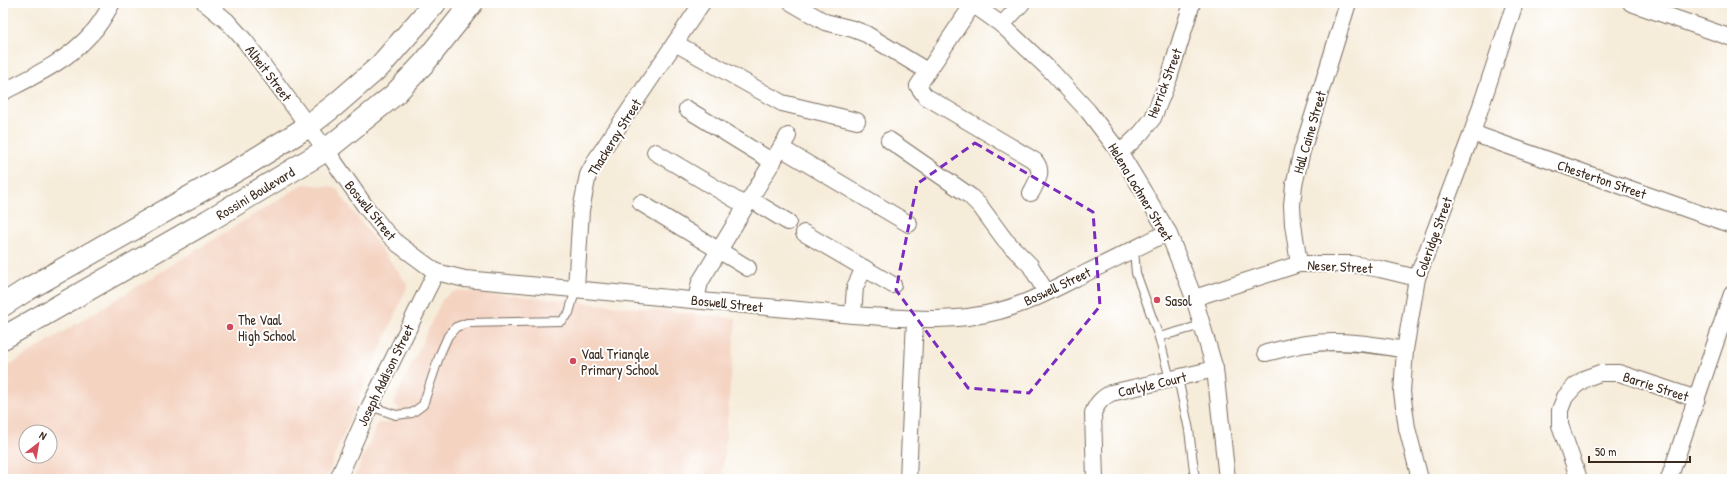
<svg xmlns="http://www.w3.org/2000/svg" width="1735" height="482" viewBox="0 0 1735 482" font-family="'Patrick Hand',sans-serif">
  <rect width="100%" height="100%" fill="#fff"/>
  <filter id="ink" filterUnits="userSpaceOnUse"><feTurbulence type="fractalNoise" baseFrequency=".025" numOctaves="2"/><feDisplacementMap in="SourceGraphic" scale="8" xChannelSelector="R" yChannelSelector="G"/><feConvolveMatrix kernelMatrix="1 2 1 2 8 2 1 2 1" color-interpolation-filters="sRGB"/></filter>
  <filter id="wash" filterUnits="userSpaceOnUse"><feTurbulence type="fractalNoise" baseFrequency=".012" numOctaves="4" result="noise"/><feDisplacementMap in="SourceGraphic" scale="16" xChannelSelector="R" yChannelSelector="G"/><feGaussianBlur stdDeviation="0.9" result="paint"/><feColorMatrix in="noise" values="0 0 0 0 0 0 0 0 0 0 0 0 0 0 0 0 0 1.4 0 .05"/><feComposite in="paint" operator="in"/></filter>
  <g filter="url(#wash)">
    <rect width="100%" height="100%" fill="#f6ecda"/>
    <g fill="#f4d3c1" fill-rule="evenodd">
      <path d="M304 184 335 187 408 285 336 451 327 479H3V369ZM26 432H50V456H26Z"/>
      <path d="M459 290 736 318 722 479H354L378 423H387L393 420 399 408 393 404 442 300 449 294Z"/>
    </g>
  </g>
  <g filter="url(#ink)">
    <g fill="none" stroke-linecap="round" stroke-linejoin="round">
      <g stroke="#7c6e60" stroke-width="10">
        <g id="lane">
          <path d="M1134 250 1136 273 1159 337 1202 325"/>
          <path d="M1159 337 1170 379"/>
          <path d="M1178 378 1189 430 1195 479"/>
          <path d="M370 406 396 415 412 413 423 405 440 354 448 336 456 327 467 323 561 321 569 313 576 288"/>
        </g>
      </g>
      <g stroke="#7c6e60" stroke-width="18">
        <g id="street">
          <path d="M205 3 227 21 245 41 326 150 365 206 385 231 398 244 436 272 465 279 853 315C902 318 951 324 999 311 1029 303 1058 287 1086 273 1113 260 1140 246 1168 232"/>
          <path d="M792 3 825 22 853 29 866 34 927 71"/>
          <path d="M971 3 1002 25 1052 72 1088 111 1120 153 1168 232 1194 298 1215 369 1227 479"/>
          <path d="M1631 3 1732 38"/>
          <path d="M973 4 918 86 925 96 1035 161C1044 172 1037 181 1031 193"/>
          <path d="M1002 25 1022 3"/>
          <path d="M675 43 782 103 857 121"/>
          <path d="M3 92C34 76 67 61 91 34 100 25 106 14 112 3"/>
          <path d="M687 109 773 162"/>
          <path d="M1472 133 1732 225"/>
          <path d="M889 140 970 196 980 206 1005 240 1030 265 1046 292"/>
          <path d="M781 148 909 224"/>
          <path d="M655 152 746 206"/>
          <path d="M1120 153 1141 133 1153 118 1169 78 1192 3"/>
          <path d="M750 199 788 222"/>
          <path d="M641 203 748 268"/>
          <path d="M804 233 893 285"/>
          <path d="M1299 264 1293 224 1292 205 1294 185 1302 151 1348 3"/>
          <path d="M576 288 581 210 588 175 597 158 702 3"/>
          <path d="M1194 298 1299 264H1352L1380 269 1417 278"/>
          <path d="M696 300 700 282 788 136"/>
          <path d="M853 315 855 287 864 268"/>
          <path d="M1266 353C1279 350 1292 346 1306 344 1338 339 1373 344 1405 350"/>
          <path d="M338 479 370 406 436 272"/>
          <path d="M908 479 915 319"/>
          <path d="M1095 479 1093 413C1097 403 1102 398 1111 393L1215 369"/>
          <path d="M1420 479 1407 428 1402 392 1405 350 1417 278 1472 133 1515 3"/>
          <path d="M1579 479 1560 425V410L1565 397 1575 386 1586 378 1600 373H1619L1697 399"/>
          <path d="M1669 479 1732 294"/>
        </g>
      </g>
      <g stroke="#7c6e60" stroke-width="24">
        <g id="secondary">
          <path d="M3 305 28 289 246 165 304 129 335 105 380 66 435 3"/>
          <path d="M3 338 208 221 326 150 394 95 425 62 472 3"/>
        </g>
      </g>
      <use href="#lane" stroke="#fff" stroke-width="8"/>
      <use href="#street" stroke="#fff" stroke-width="16"/>
      <use href="#secondary" stroke="#fff" stroke-width="22"/>
    </g>
  </g>
  <path fill="none" stroke="#7b2cbf" stroke-width="3" stroke-dasharray="8 5" stroke-linejoin="round" d="M975 143 1093 212 1100 306 1029 393 968 388 896 290 917 184Z"/>
  <g fill="#d1495b" stroke="#fff" stroke-width="1.5">
    <circle cx="1157" cy="300" r="4"/>
    <circle cx="230" cy="327" r="4"/>
    <circle cx="573" cy="361" r="4"/>
  </g>
  <g text-anchor="middle" dominant-baseline="central" stroke-width="4" stroke-linejoin="round" paint-order="stroke">
    <g font-size="14" fill="#3b2a1e" stroke="#fff">
      <text transform="translate(269 73) rotate(53)">Alheit Street</text>
      <text transform="translate(1164 83) rotate(-69)">Herrick Street</text>
      <text transform="translate(1309 132) rotate(-74)">Hall Caine Street</text>
      <text transform="translate(614 137) rotate(-58)">Thackeray Street</text>
      <text transform="translate(1602 179) rotate(19)">Chesterton Street</text>
      <text transform="translate(1141 192) rotate(59)">Helena Lochner Street</text>
      <text transform="translate(255 193) rotate(-31)">Rossini Boulevard</text>
      <text transform="translate(371 210) rotate(51)">Boswell Street</text>
      <text transform="translate(1433 237) rotate(-70)">Coleridge Street</text>
      <text transform="translate(1340 266) rotate(3)">Neser Street</text>
      <text transform="translate(1057 286) rotate(-25)">Boswell Street</text>
      <text transform="translate(727 303) rotate(6)">Boswell Street</text>
      <text transform="translate(385 375) rotate(-64)">Joseph Addison Street</text>
      <text transform="translate(1152 384) rotate(-13)">Carlyle Court</text>
      <text transform="translate(1656 386) rotate(18)">Barrie Street</text>
    </g>
    <g font-size="14" fill="#3b2a1e" stroke="#fff" text-anchor="start">
      <text x="1165" y="300">Sasol</text>
      <text x="238" y="319">The Vaal<tspan x="238" dy="16">High School</tspan></text>
      <text x="581" y="353">Vaal Triangle<tspan x="581" dy="16">Primary School</tspan></text>
    </g>
  </g>
  <rect width="1735" height="482" fill="none" stroke="#fff" stroke-width="16"/>
  <g transform="translate(38 444) rotate(31)"><circle r="19" fill="#ffffff" stroke="#b1aaa5"/>
  <path d="M0-3L7 15L0 10L-7 15Z" fill="#d1495b"/>
  <text y="-6" font-size="11" font-weight="bold" text-anchor="middle" fill="#3b2a1e">N</text>
  </g>
  <path d="M1589 456v6h101v-6" fill="none" stroke="#3b2a1e" stroke-width="2"/>
  <text x="1595" y="456" font-size="12" fill="#3b2a1e" stroke="#ffffff" stroke-width="3" paint-order="stroke">50 m</text>
</svg>
